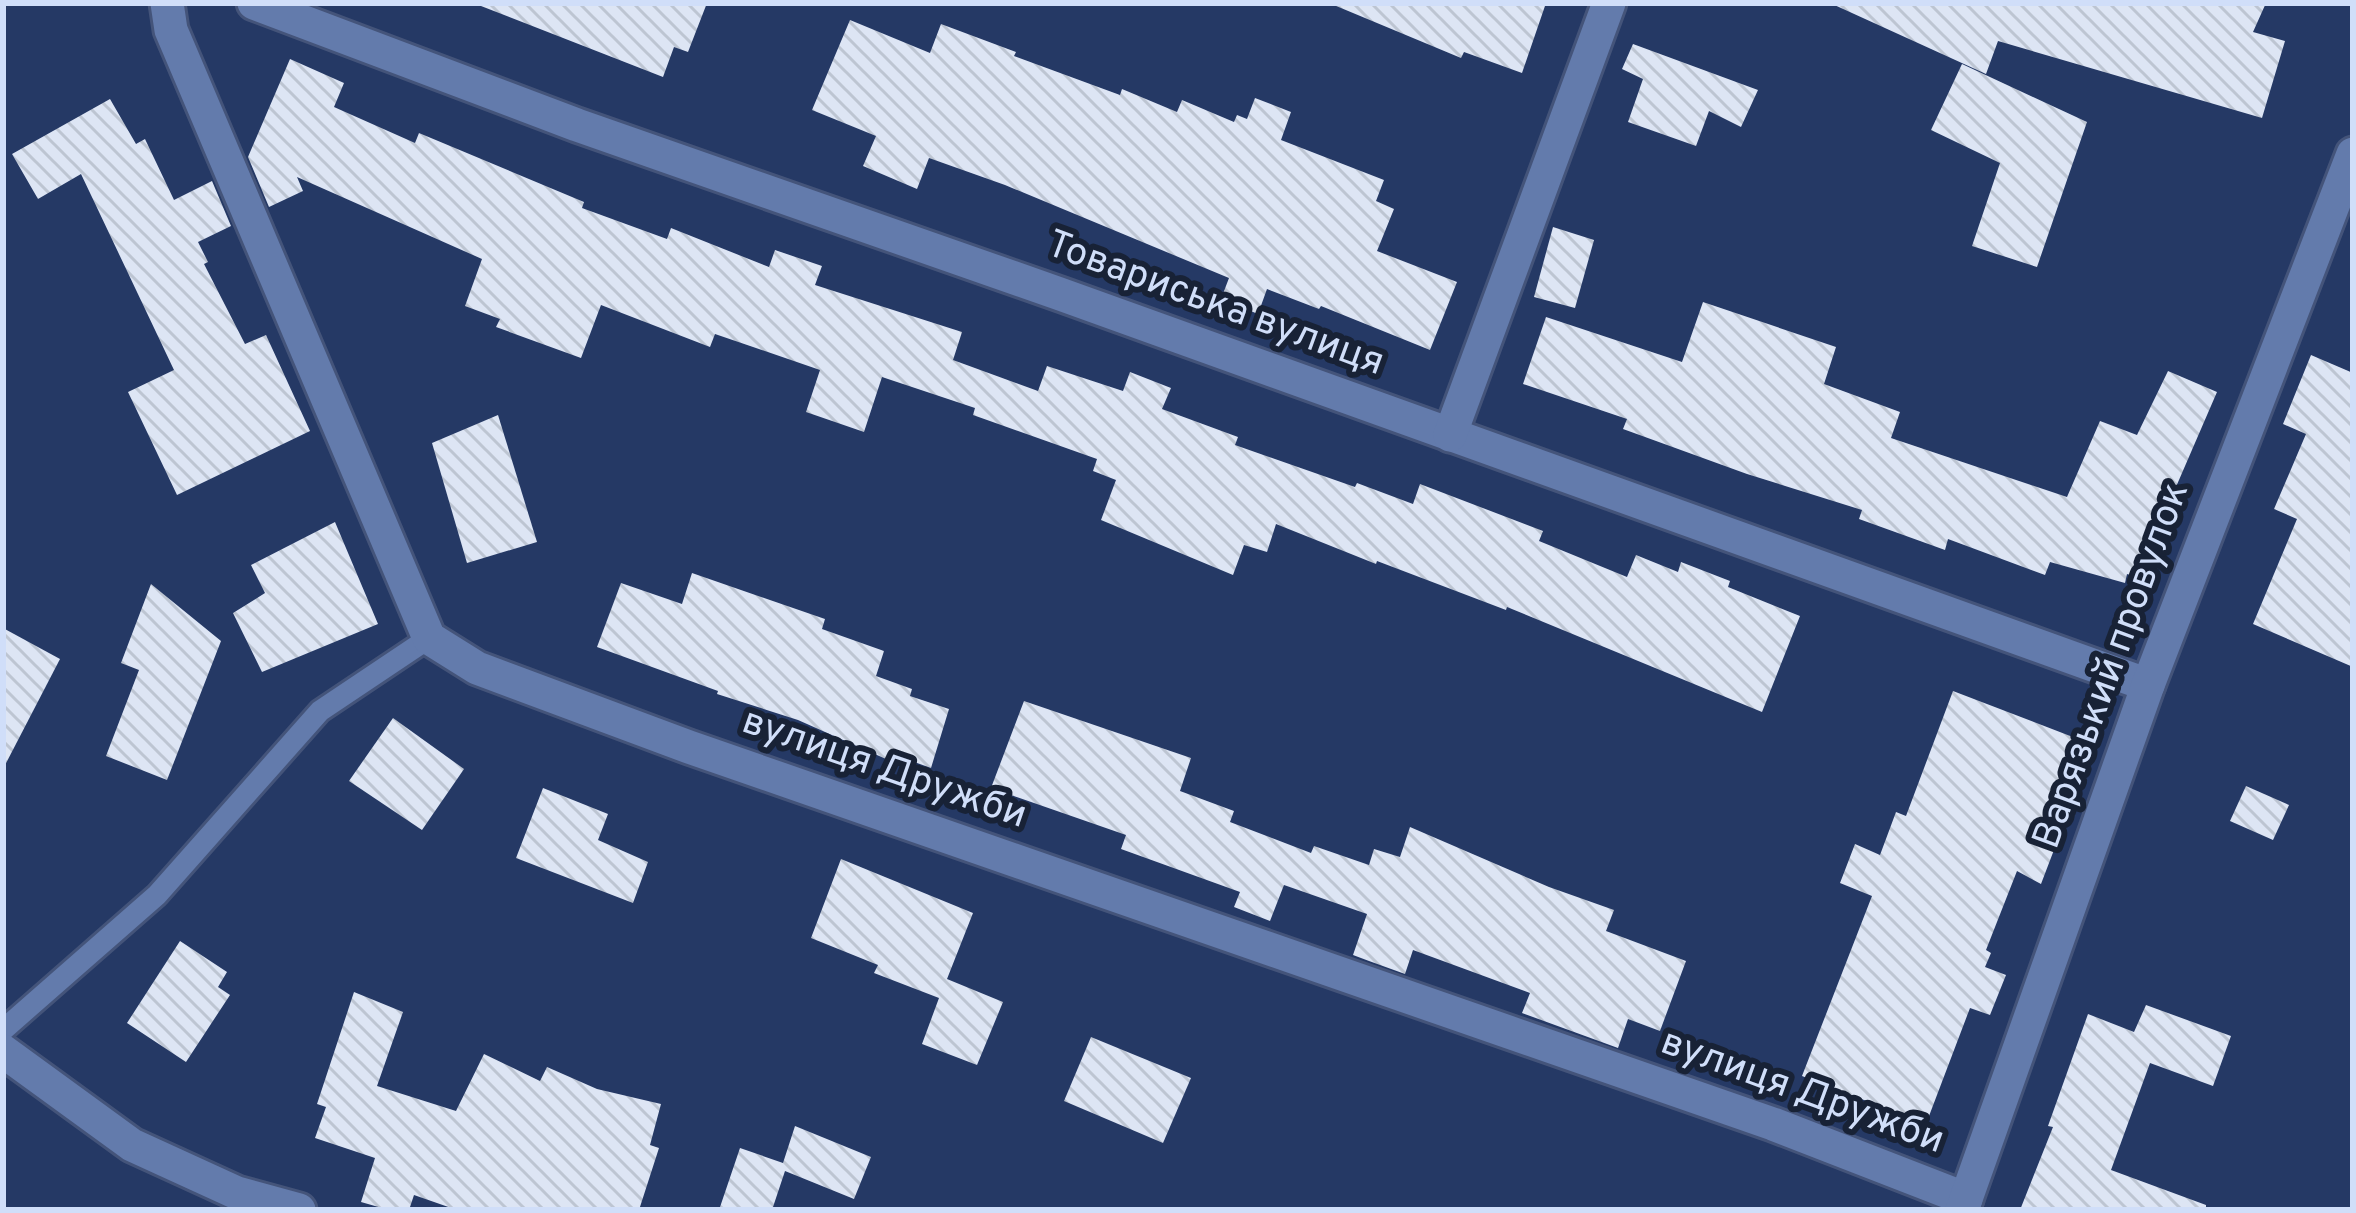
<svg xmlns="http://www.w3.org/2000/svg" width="2356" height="1213" viewBox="0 0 2356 1213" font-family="Overpass,sans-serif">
  <defs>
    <pattern id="building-back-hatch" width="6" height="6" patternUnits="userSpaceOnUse" patternTransform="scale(3)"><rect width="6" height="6" fill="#dde5f4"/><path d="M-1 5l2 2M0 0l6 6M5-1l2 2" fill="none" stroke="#bdc5d2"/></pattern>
  </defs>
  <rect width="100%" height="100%" fill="#253965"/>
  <g fill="url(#building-back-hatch)">
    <path d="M482 3H707L688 52 674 47 663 77 481 6Z"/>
    <path d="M1329 3H1546L1522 73 1464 52 1461 58Z"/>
    <path d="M1830 3H2266L2253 32 2285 41 2262 118 1998 41 1986 74Z"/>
    <path d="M850 20 930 53 941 24 1016 52 1014 56 1120 95 1122 89 1177 112 1182 100 1234 122 1237 115 1247 119 1255 98 1291 112 1281 140 1384 180 1376 201 1394 209 1377 251 1457 282 1430 350 1321 306 1319 309 1267 289 1258 314 1221 299 1229 278 1005 185 929 158 917 189 863 166 876 136 812 110Z"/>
    <path d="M1633 44 1758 90 1741 127 1709 111 1696 146 1628 122 1643 79 1622 69Z"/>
    <path d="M290 59 344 83 334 107 415 143 419 133 584 202 582 208 667 239 671 228 769 267 775 250 822 266 815 285 962 332 953 360 1038 391 1047 366 1123 391 1130 372 1171 388 1162 409 1238 437 1235 445 1355 487 1357 483 1413 504 1420 484 1543 531 1539 541 1627 577 1636 555 1678 572 1681 562 1730 581 1728 587 1800 616 1762 712 1507 607 1506 610 1377 561 1376 564 1276 524 1267 552 1244 545 1233 575 1101 520 1116 480 1093 471 1097 459 973 415 975 408 882 377 864 432 806 412 820 370 715 334 710 347 601 305 581 358 496 327 500 319 465 306 482 259 297 177 303 191 269 207 248 157Z"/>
    <path d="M1962 64 2087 122 2037 267 1972 246 2000 163 1931 130Z"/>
    <path d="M110 99 136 144 145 139 174 200 212 181 231 226 198 242 208 262 204 264 245 344 266 335 310 431 177 495 128 392 174 370 81 174 38 199 12 154Z"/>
    <path d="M1553 227 1594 240 1575 308 1534 297Z"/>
    <path d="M1703 302 1836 347 1824 384 1900 412 1891 438 2067 497 2100 421 2137 435 2168 371 2217 392 2163 517 2173 520 2153 583 2127 574 2125 583 2050 562 2045 575 1948 539 1945 550 1859 519 1862 510 1747 474 1623 429 1627 419 1523 384 1546 317 1682 362Z"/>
    <path d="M2311 355 2353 373V667L2253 624 2297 519 2274 509 2306 434 2283 424Z"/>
    <path d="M498 415 537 542 467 563 432 443Z"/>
    <path d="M335 522 378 624 262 672 233 613 265 593 251 565Z"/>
    <path d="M692 573 825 619 822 629 884 651 876 676 912 689 910 696 949 709 931 768 906 759 904 767 798 720 717 694 718 691 597 647 621 583 682 604Z"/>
    <path d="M151 584 221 641 167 780 106 756 139 670 121 663Z"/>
    <path d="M3 628 60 659 3 769Z"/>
    <path d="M1953 691 2078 739 2049 815 2065 821 2041 884 2017 871 1986 950 1991 953 1985 967 2006 975 1990 1015 1970 1008 1926 1124 1802 1076 1872 896 1840 883 1855 844 1880 855 1896 812 1906 816Z"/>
    <path d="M1024 701 1191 758 1180 791 1234 811 1230 822 1311 853 1314 846 1369 865 1374 849 1400 857 1410 827 1549 887 1614 910 1606 931 1686 961 1660 1031 1628 1019 1618 1048 1522 1013 1530 993 1413 950 1405 974 1369 961 1353 955 1367 914 1284 885 1270 921 1234 907 1240 892 1121 849 1126 835 991 788Z"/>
    <path d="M393 718 464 769 422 830 349 781Z"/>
    <path d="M2246 786 2289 805 2273 840 2230 821Z"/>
    <path d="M543 788 608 814 598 840 648 862 633 903 516 858Z"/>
    <path d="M841 859 973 913 947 979 1003 1002 977 1065 922 1044 939 998 874 973 878 965 811 938Z"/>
    <path d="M180 941 227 972 218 987 230 995 186 1062 127 1023Z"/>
    <path d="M354 992 403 1012 377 1086 456 1111 484 1054 540 1081 547 1067 597 1089 661 1104 650 1145 659 1148 639 1210H457L414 1195 409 1210H389L361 1202 375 1158 315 1138 326 1107 317 1104Z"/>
    <path d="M2146 1005 2231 1036 2213 1086 2150 1063 2111 1170 2206 1205V1210H2020L2053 1127 2048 1126 2088 1014 2134 1032Z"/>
    <path d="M1091 1037 1191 1078 1163 1143 1064 1101Z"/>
    <path d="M795 1126 871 1157 854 1199 785 1171 772 1210H719L740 1148 783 1163Z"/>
  </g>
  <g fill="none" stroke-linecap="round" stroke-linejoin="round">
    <g stroke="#44547a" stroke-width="27">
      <path id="service" d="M3 1030 157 895 320 711 429 638"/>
    </g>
    <g stroke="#44547a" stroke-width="39">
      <g id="minor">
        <path d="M167 3 171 30 429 638 477 668 689 747 1773 1124 1966 1199"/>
        <path d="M254 3 577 125 1060 294 2148 685"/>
        <path d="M1450 435 1609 3"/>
        <path d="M3 1051 132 1145 237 1193 299 1210"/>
        <path d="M1962 1210 2148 685 2353 154"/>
      </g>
    </g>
    <use href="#service" stroke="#637bac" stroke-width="21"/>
    <use href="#minor" stroke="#637bac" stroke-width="33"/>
  </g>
  <g text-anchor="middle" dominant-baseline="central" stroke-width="12" stroke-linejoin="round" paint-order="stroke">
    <g font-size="39" fill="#d0def9" stroke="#182236">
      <text transform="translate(1215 305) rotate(20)">Товариська вулиця</text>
      <text transform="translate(2113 666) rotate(-70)">Варязький провулок</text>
      <text transform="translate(884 770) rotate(19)">вулиця Дружби</text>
      <text transform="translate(1802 1093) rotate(20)">вулиця Дружби</text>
    </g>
  </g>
  <rect width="2356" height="1213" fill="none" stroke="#d0def9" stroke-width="12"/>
</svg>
